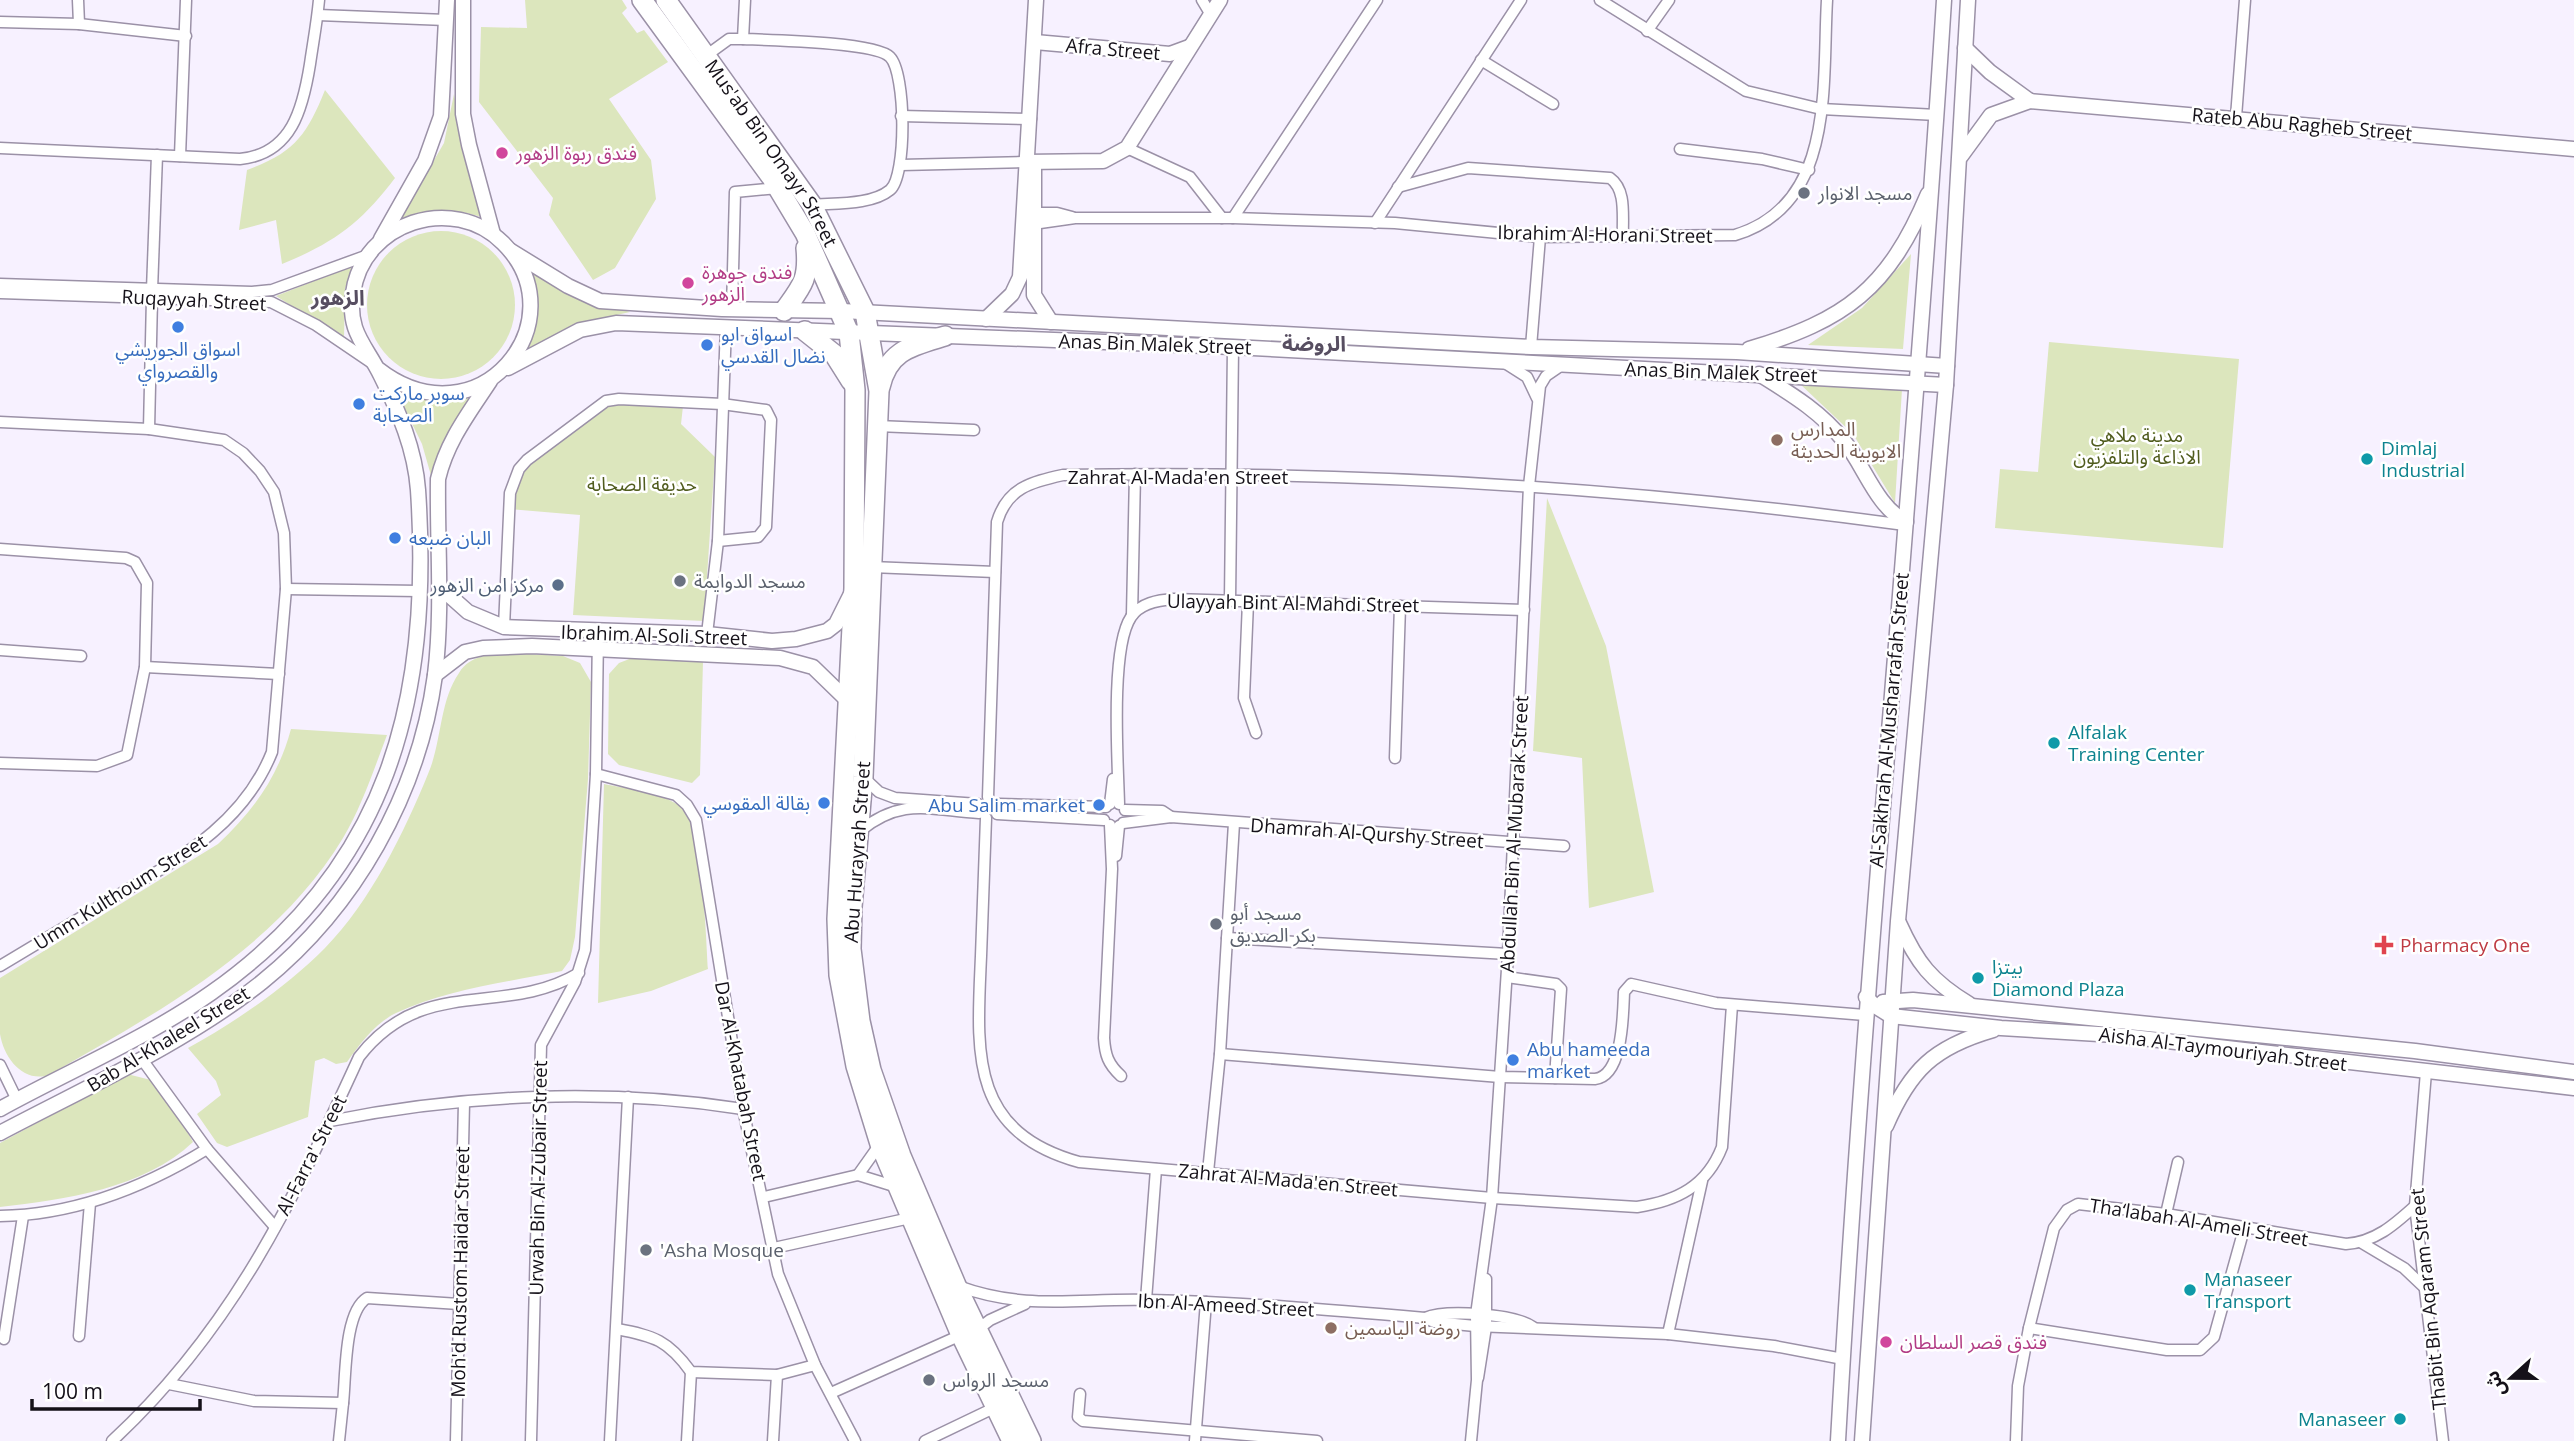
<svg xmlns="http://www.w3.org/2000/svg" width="2574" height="1441" viewBox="0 0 2574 1441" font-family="'Open Sans','Noto Sans Arabic',sans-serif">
  <rect width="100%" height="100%" fill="#f7f1ff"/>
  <g fill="#dce6bd">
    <path d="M525 0H622L627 8 622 13 637 33 644 30 668 62 609 99 651 160 656 199 615 268 593 280 549 215 553 198 479 102 481 27 527 28Z"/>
    <path d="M325 90 395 178C362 222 334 243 282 264L276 220 239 230 247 170C294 153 307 135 325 90Z"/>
    <path d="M454 94 462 140 487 219C449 206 433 209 397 224L444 143Z"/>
    <circle cx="441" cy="305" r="74"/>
    <path d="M1911 254 1903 349 1808 345 1862 308Z"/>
    <path d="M352 266 345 289 344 339 276 296Z"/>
    <path d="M526 266 591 300 630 312 576 324 525 352C539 321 538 298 526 266Z"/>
    <path d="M2049 342 2239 359 2223 548 1995 528 2000 469 2038 472Z"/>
    <path d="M1799 383 1902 389 1895 503 1853 434Z"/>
    <path d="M396 391 446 400 475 395 449 430 432 479 422 444Z"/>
    <path d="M614 403 683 406 681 424 715 457 704 621 573 615 580 515 509 509 524 458Z"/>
    <path d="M1547 498 1606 646 1654 892 1589 908 1582 758 1533 751Z"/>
    <path d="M511 653 563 656 580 663 591 682 588 779 575 937 570 960 562 971C508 982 447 989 396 1013 375 1023 360 1044 347 1062L336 1064 324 1058 315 1061 308 1117 227 1147 217 1143 197 1114 221 1095 216 1081 188 1048C237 1021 286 987 325 948 370 902 404 833 428 774 442 742 439 702 459 673 471 654 490 655 511 653Z"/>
    <path d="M632 658 703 661 700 775 692 783 619 765 608 754 609 674 619 663Z"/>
    <path d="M291 729 387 735C374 769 362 806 343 838 276 949 158 1012 49 1075 24 1083 4 1059 0 1034 0 1016 0 996 0 978L218 844C254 810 278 777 291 729Z"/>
    <path d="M604 784C628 789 662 792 681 807 703 824 706 939 708 969L651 991 598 1003Z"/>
    <path d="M127 1074 159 1082 193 1142C145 1188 64 1200 0 1207V1143Z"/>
  </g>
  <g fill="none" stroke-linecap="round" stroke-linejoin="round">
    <g stroke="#9b91a7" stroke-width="13">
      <g id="street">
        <path d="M78 0 79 24"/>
        <path d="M1202 0 1211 15"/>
        <path d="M1600 0 1746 91 1821 109 1937 115"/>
        <path d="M318 15 446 20"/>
        <path d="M0 22 79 24 186 36"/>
        <path d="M1647 31 1669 0"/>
        <path d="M743 39 745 0"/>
        <path d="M707 55 729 39H743C768 40 876 42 890 57 906 73 907 176 890 190 872 205 835 203 812 205"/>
        <path d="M1481 60 1553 104"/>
        <path d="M901 116 1031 119"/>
        <path d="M2236 117 2245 0"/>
        <path d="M0 148 240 159C292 154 303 108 310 64 313 43 317 22 319 0"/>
        <path d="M1127 148 1190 177 1222 218"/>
        <path d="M1680 149 1762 159 1809 170"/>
        <path d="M180 156 186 0"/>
        <path d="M901 165 1025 162"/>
        <path d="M1398 187 1468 168 1610 178C1627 190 1622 217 1623 237"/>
        <path d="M1029 213H1057L1072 217"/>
        <path d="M1233 218 1377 0"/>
        <path d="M1375 223 1521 0"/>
        <path d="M1026 225 1075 218H1233L1395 223 1540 237 1735 235C1836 205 1822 84 1827 0"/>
        <path d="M0 284 252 292 272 290 368 255"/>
        <path d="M152 290 157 155"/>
        <path d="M0 293 271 302 316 325 372 363"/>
        <path d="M732 310 735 192 778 188"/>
        <path d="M1531 347 1540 237"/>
        <path d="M1505 363 1527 377 1537 398"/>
        <path d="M0 422 149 429 224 440 243 453 260 471 274 492 284 533 286 589 272 752C243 825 178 859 115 897 76 920 38 943 0 966"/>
        <path d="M877 426 974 430"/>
        <path d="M149 429 152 298"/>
        <path d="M0 549 126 558 135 562 147 583 145 667 127 755 97 766 0 763"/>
        <path d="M871 567 995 572"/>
        <path d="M286 589 419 591"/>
        <path d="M1230 600 1233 347"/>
        <path d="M1248 602 1244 698 1256 733"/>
        <path d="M1132 615 1135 474"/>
        <path d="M504 627 510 493 519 469 527 460 606 401 619 399 722 404 766 410 771 420 766 527 758 537 718 541"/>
        <path d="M707 634 718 541 726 326"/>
        <path d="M0 650 81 656"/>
        <path d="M145 667 279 674"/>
        <path d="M1395 758 1400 606"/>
        <path d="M596 774 676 795 687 805 696 820 743 1109 778 1274 815 1365 855 1441"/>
        <path d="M863 777 879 792 895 798 978 804"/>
        <path d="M988 797 997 522C1007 488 1031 482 1063 475 1344 470 1627 487 1905 525"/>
        <path d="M999 804 1106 807"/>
        <path d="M1110 804 1113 779"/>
        <path d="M1119 804C1118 764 1110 648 1131 617 1140 603 1158 600 1174 599L1524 610"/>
        <path d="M1125 810 1162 811 1171 817"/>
        <path d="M997 814 1104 820"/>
        <path d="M986 818C984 864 983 910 981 956 977 1051 968 1131 1079 1162L1492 1198 1637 1207C1677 1201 1707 1186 1722 1147L1732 1005"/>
        <path d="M1123 823 1171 817 1564 846"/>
        <path d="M1110 825 1112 869 1104 1038C1105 1055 1108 1064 1121 1076"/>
        <path d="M860 831C902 797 929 810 979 813"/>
        <path d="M1116 856 1119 826"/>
        <path d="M1227 938 1508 954"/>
        <path d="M1507 977 1556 984 1561 989 1555 1078"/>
        <path d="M1220 1054 1500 1077 1595 1079C1623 1076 1623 1015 1624 992L1631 984 1716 1003 1865 1015"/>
        <path d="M141 1058 207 1149 275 1227"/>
        <path d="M0 1065 17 1100"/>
        <path d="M2426 1072 2415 1206 2443 1441"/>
        <path d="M330 1121C464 1094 608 1088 743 1109"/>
        <path d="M1208 1172 1220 1054 1234 823"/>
        <path d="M858 1175 880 1144"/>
        <path d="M764 1197 858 1175 897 1187"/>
        <path d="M2166 1214 2178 1162"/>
        <path d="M0 1216C74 1215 145 1187 207 1149"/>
        <path d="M2362 1243 2404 1268 2423 1286"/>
        <path d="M774 1248 910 1218"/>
        <path d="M958 1286C1026 1311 1078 1298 1148 1300 1240 1302 1333 1310 1425 1318L1434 1322 1475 1326 1668 1334 1774 1346 1843 1359"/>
        <path d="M1146 1300 1156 1169"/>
        <path d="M1425 1318C1446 1309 1515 1314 1533 1327"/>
        <path d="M2029 1328 2167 1350H2200L2214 1337 2244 1229"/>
        <path d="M617 1329C654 1336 668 1340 691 1372L777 1375 815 1365"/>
        <path d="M977 1330 990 1320 1025 1304"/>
        <path d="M1668 1334 1702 1181"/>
        <path d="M79 1336 90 1203"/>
        <path d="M4 1339 23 1216"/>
        <path d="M1478 1378 1486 1327V1279"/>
        <path d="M169 1384 254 1401 343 1403C346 1376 344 1312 367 1298L459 1304"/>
        <path d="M831 1393 961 1335"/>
        <path d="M1080 1394 1078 1417 1083 1421 1317 1441"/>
        <path d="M112 1441C232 1330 292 1203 359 1057 423 974 503 1018 579 973"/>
        <path d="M339 1441 343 1403"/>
        <path d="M456 1441 464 1103"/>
        <path d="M531 1441 541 1045 575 982 585 950 596 774 598 633"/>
        <path d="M610 1441 628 1097"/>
        <path d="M687 1441 691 1372"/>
        <path d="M773 1441 777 1375"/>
        <path d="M925 1441 996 1407"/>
        <path d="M1195 1441 1206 1302"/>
        <path d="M1471 1441 1477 1380 1476 1315 1492 1198 1508 954 1529 486 1540 386 1546 376 1562 365"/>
        <path d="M2016 1441 2018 1386 2029 1328 2054 1228 2067 1210 2078 1204 2166 1214 2346 1244C2375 1242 2394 1225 2415 1206"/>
      </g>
    </g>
    <g stroke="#9b91a7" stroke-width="17">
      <g id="secondary">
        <path d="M463 0V114L469 145 493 234"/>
        <path d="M1035 42 1170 54 1189 47"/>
        <path d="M1965 48 1990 72 2030 101"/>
        <path d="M1961 156 1991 115 2030 101 2574 149"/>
        <path d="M1025 162 1103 161 1127 148 1220 0"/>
        <path d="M1034 166V295L1051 322"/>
        <path d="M381 239 425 161 441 116 447 0"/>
        <path d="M511 251 568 286 600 301 722 309 842 311 1531 347 1737 352 1947 366"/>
        <path d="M986 319 1012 294 1020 277 1036 0"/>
        <path d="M1749 349C1846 320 1888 289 1928 194"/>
        <path d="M508 368 580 330 616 323 1233 347 1946 385"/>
        <path d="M1759 374C1791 394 1820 411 1844 441 1865 467 1876 506 1906 522"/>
        <path d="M441 588 468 612 504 627 707 634 772 641 796 639 827 631 836 624 852 592"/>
        <path d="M435 675 465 652 483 648 532 646 780 658 813 667 847 700"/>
        <path d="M1899 923C1917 963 1931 981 1969 1004"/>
        <path d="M1866 997 1875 1006 1891 1016 2001 1028 2115 1035 2574 1088"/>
        <path d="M1883 1002 1913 1000 2415 1051 2574 1072"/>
        <path d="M0 1109C69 1071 147 1038 211 993 389 868 432 699 418 490 415 449 399 412 381 376 366 345 347 332 353 293 363 222 453 193 503 243 581 320 478 447 378 369"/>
        <path d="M1886 1126C1910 1070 1934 1047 1993 1030"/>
        <path d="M0 1133C85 1088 187 1042 262 982 355 907 419 794 435 675 443 609 437 544 438 479 447 441 469 413 490 381"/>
        <path d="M1838 1441C1865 960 1914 481 1944 0"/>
        <path d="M1862 1441 1898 921 1946 385 1968 0"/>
      </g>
    </g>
    <g stroke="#9b91a7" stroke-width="22">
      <g id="highway">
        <path d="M642 0 772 178 805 233 849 333 855 390 854 588 837 919 839 975 856 1066 880 1144 961 1335 1012 1441"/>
        <path id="s1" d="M666 0 812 205 865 312 879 391 863 777 852 907 851 949 860 1021 871 1070 901 1156 956 1285 1031 1441"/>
        <path d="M784 311C802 286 809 280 806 248"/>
        <path d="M805 331 834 354 851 381"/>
        <path d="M880 387C888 350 912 346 945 336"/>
      </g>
    </g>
    <use href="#street" stroke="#fff" stroke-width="10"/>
    <use href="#secondary" stroke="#fff" stroke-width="14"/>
    <use href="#highway" stroke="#fff" stroke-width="19"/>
  </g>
  <g fill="#d1479c" stroke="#fff" stroke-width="2.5">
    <circle cx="502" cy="153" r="7"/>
    <circle cx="688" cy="283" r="7"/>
    <circle cx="1886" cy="1342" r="7"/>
  </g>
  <g fill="#6b7280" stroke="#fff" stroke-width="2.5">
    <circle cx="1804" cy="193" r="7"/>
    <circle cx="680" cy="581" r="7"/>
    <circle cx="1216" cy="924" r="7"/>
    <circle cx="646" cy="1250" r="7"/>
    <circle cx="929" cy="1380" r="7"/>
  </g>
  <g fill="#3f7fe0" stroke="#fff" stroke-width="2.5">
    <circle cx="178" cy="327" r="7"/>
    <circle cx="707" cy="345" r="7"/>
    <circle cx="359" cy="404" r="7"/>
    <circle cx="395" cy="538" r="7"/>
    <circle cx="824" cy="803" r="7"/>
    <circle cx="1099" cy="805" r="7"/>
    <circle cx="1513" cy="1060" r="7"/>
  </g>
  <g fill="#8d6e63" stroke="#fff" stroke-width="2.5">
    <circle cx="1777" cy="440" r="7"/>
    <circle cx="1331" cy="1328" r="7"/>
  </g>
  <g fill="#0f9aa8" stroke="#fff" stroke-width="2.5">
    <circle cx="2367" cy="459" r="7"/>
    <circle cx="2054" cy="743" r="7"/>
    <circle cx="1978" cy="978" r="7"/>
    <circle cx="2190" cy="1290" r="7"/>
    <circle cx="2400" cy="1419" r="7"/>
  </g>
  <circle fill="#5c6f8a" stroke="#fff" stroke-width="2.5" cx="558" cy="585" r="7"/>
  <path fill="#e0444e" stroke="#fff" stroke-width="2.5" d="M2380.5 934.5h7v7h7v7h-7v7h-7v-7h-7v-7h7z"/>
  <g text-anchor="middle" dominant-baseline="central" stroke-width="5" stroke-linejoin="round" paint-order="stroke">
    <g font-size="19" fill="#151119" stroke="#fff">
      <text transform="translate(1113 49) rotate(5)">Afra Street</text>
      <text transform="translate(2302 124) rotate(5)">Rateb Abu Ragheb Street</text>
      <text stroke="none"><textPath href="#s1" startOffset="186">Mus'ab Bin Omayr Street</textPath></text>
      <text transform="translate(1605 234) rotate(1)">Ibrahim Al-Horani Street</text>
      <text transform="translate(194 300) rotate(3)">Ruqayyah Street</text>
      <text transform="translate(1155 344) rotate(2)">Anas Bin Malek Street</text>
      <text transform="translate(1721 372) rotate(2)">Anas Bin Malek Street</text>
      <text x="1178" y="477">Zahrat Al-Mada'en Street</text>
      <text transform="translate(1293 603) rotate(1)">Ulayyah Bint Al-Mahdi Street</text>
      <text transform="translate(654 635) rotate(2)">Ibrahim Al-Soli Street</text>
      <text transform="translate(1889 720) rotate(-85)">Al-Sakhrah Al-Musharrafah Street</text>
      <text transform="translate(1367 833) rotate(4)">Dhamrah Al-Qurshy Street</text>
      <text transform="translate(1514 834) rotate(-87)">Abdullah Bin Al-Mubarak Street</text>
      <text transform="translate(857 852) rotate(-86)">Abu Hurayrah Street</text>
      <text transform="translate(120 892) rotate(-32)">Umm Kulthoum Street</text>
      <text transform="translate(168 1039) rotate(-31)">Bab Al-Khaleel Street</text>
      <text transform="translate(2223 1049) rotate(7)">Aisha Al-Taymouriyah Street</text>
      <text transform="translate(741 1081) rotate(79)">Dar Al-Khatabah Street</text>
      <text transform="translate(311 1155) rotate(-63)">Al-Farra' Street</text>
      <text transform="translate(538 1178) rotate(-89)">Urwah Bin Al-Zubair Street</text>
      <text transform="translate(1288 1180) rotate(5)">Zahrat Al-Mada'en Street</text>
      <text transform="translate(2199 1222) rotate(9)">Tha‘labah Al-Ameli Street</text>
      <text transform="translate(460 1272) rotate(-89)">Moh'd Rustom Haidar Street</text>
      <text transform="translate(2428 1299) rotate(-96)">Thabit Bin Aqaram Street</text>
      <text transform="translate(1226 1305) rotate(3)">Ibn Al-Ameed Street</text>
    </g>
    <g font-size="19" fill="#b23c85" stroke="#fff" text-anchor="start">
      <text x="516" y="153">فندق ربوة الزهور</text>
      <text x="702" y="272">فندق جوهرة<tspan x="702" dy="22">الزهور</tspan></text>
      <text x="1900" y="1342">فندق قصر السلطان</text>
    </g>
    <g font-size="19" fill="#5b616d" stroke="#fff" text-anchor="start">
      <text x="1818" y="193">مسجد الانوار</text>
      <text x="694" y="581">مسجد الدوايمة</text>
      <text x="1230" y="913">مسجد أبو<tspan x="1230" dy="22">بكر الصديق</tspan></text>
      <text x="660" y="1250">'Asha Mosque</text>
      <text x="943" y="1380">مسجد الرواس</text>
    </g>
    <g font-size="19" fill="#366cbe" stroke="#fff" text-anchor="start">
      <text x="721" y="334">اسواق ابو<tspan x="721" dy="22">نضال القدسي</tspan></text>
      <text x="178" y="349" text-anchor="middle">اسواق الجوريشي<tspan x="178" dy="22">والقصرواي</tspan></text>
      <text x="373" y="393">سوبر ماركت<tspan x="373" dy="22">الصحابة</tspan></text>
      <text x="409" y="538">البان ضبعه</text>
      <text x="810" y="803" text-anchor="end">بقالة المقوسي</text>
      <text x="1085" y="805" text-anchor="end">Abu Salim market</text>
      <text x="1527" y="1049">Abu hameeda<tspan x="1527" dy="22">market</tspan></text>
    </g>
    <g font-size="19" fill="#785e54" stroke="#fff" text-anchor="start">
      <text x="1791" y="429">المدارس<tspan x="1791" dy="22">الايوبية الحديثة</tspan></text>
      <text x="1345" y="1328">روضة الياسمين</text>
    </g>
    <g font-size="19" fill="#505c1e" stroke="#fff">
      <text x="2137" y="435">مدينة ملاهي<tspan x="2137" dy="22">الاذاعة والتلفزيون</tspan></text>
      <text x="642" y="484">حديقة الصحابة</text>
    </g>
    <g font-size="19" fill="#0d838f" stroke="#fff" text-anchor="start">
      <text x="2381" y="448">Dimlaj<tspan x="2381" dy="22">Industrial</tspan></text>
      <text x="2068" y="732">Alfalak<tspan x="2068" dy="22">Training Center</tspan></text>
      <text x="1992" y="967">بيتزا<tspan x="1992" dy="22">Diamond Plaza</tspan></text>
      <text x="2204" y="1279">Manaseer<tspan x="2204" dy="22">Transport</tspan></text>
      <text x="2386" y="1419" text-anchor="end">Manaseer</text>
    </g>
    <g font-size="19" fill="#4e5e75" stroke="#fff" text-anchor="end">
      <text x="544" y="585">مركز امن الزهور</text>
    </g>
    <g font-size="19" fill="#be3a42" stroke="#fff" text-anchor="start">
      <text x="2400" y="945">Pharmacy One</text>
    </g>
    <g font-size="21" font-weight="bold" fill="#574e61" stroke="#fff">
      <text x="338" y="297">الزهور</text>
      <text x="1314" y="343">الروضة</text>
    </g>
  </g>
  <g transform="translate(2511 1378) rotate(249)" stroke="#ffffff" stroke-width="5" paint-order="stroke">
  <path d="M0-5L12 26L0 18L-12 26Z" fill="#151119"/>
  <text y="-10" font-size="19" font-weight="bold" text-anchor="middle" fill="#151119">ش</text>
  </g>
  <path d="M32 1399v10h168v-10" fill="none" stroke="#151119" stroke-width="3.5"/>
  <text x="42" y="1399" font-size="21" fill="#151119" stroke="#ffffff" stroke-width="5" paint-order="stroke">100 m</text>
</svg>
